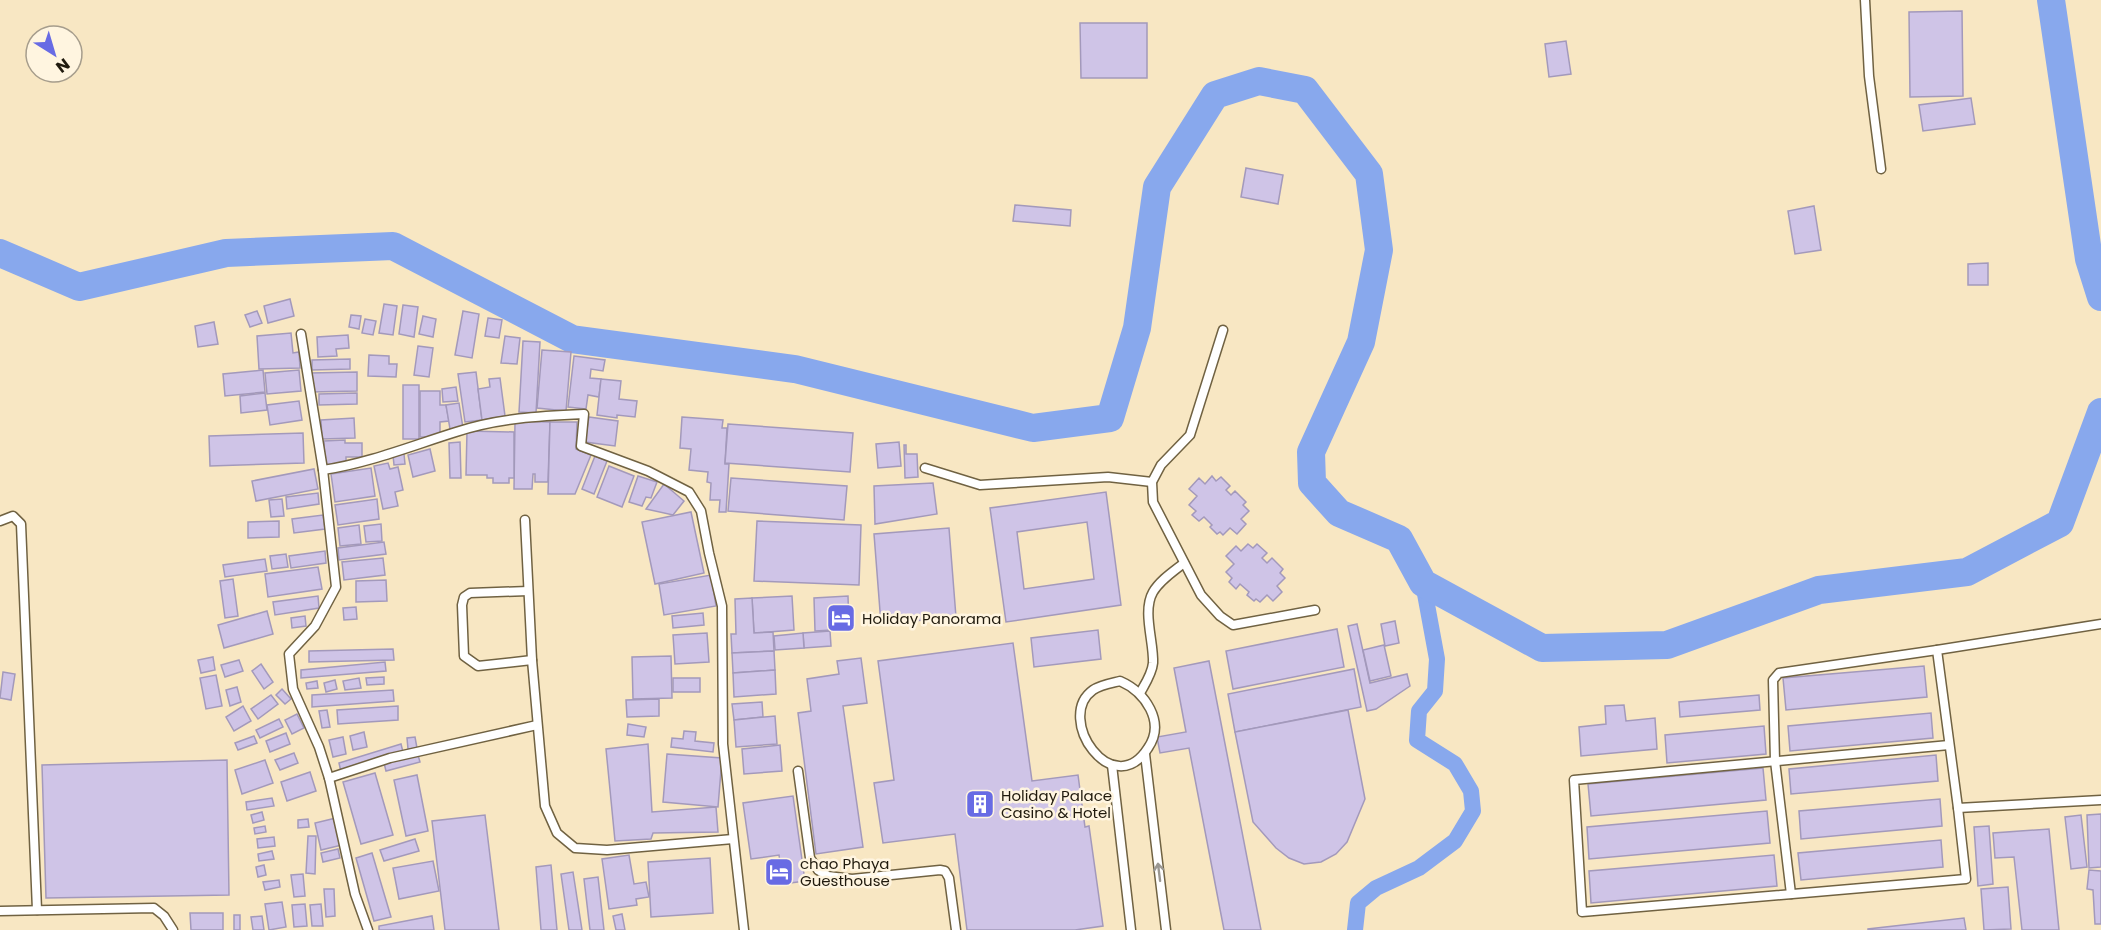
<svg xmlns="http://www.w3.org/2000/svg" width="2101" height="930" viewBox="0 0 2101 930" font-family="Poppins,sans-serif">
  <rect width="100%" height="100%" fill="#f8e7c3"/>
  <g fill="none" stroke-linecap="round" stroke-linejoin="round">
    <path stroke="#88a8ed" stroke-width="16" d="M1355 930 1358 903 1376 888 1419 868 1455 841 1473 811 1471 791 1455 764 1417 740 1419 711 1435 691 1437 659 1423 583"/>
    <g stroke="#88a8ed" stroke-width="28">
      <path d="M2051 0 2089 259 2101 297"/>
      <path d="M0 253 79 287 226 253 393 246 572 339 795 369 1033 428 1110 418 1137 328 1157 187 1215 95 1259 81 1305 90 1369 174 1379 250 1361 342 1311 452 1312 483 1339 513 1399 539 1423 583 1542 648 1667 645 1819 590 1967 572 2060 523 2101 412"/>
    </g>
  </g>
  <g fill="#cfc4e7" stroke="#a399bb" stroke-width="1.5" fill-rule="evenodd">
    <path d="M1962 11 1963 96 1910 97 1909 12Z"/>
    <path d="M1080 23H1147V78H1081Z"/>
    <path d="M1566 41 1571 74 1549 77 1545 44Z"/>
    <path d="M1971 98 1975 124 1923 131 1919 105Z"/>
    <path d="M1246 168 1283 175 1278 204 1241 197Z"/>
    <path d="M1015 205 1071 210 1070 226 1013 221Z"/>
    <path d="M1814 206 1821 250 1795 254 1788 211Z"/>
    <path d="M1988 263V285H1968V264Z"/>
    <path d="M290 299 294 316 268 323 264 306Z"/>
    <path d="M384 304 397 306 393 335 379 333Z"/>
    <path d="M403 305 418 307 414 337 399 334Z"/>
    <path d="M257 311 262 323 250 327 245 315Z"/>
    <path d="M463 311 479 314 472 358 455 355Z"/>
    <path d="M351 315 361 316 359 329 349 327Z"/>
    <path d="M423 316 436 319 433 337 419 334Z"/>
    <path d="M488 318 502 320 499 338 485 336Z"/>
    <path d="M365 319 376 321 373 335 362 333Z"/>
    <path d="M214 322 218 344 198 347 195 326Z"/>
    <path d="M291 333 293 353 299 352 300 368 259 369 257 336Z"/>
    <path d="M348 335 349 348 336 349 337 356 318 357 317 337Z"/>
    <path d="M505 336 520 338 517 364 501 363Z"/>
    <path d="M523 341 540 342 536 413 519 412Z"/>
    <path d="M418 346 433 348 429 377 414 375Z"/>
    <path d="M542 350 571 352 566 411 537 408Z"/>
    <path d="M369 355 389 356V364H397L396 377 368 376Z"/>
    <path d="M574 356 605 360 603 371 591 369 590 378 601 379 599 397 588 395 586 409 568 407Z"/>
    <path d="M350 359V369L312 370V360Z"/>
    <path d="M263 370 265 392 225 396 223 374Z"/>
    <path d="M299 370 301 391 267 394 265 373Z"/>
    <path d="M357 372V391L311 392 310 373Z"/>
    <path d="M476 372 482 420 465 422 458 374Z"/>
    <path d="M500 378 505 416 482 420 478 389 490 387 489 379Z"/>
    <path d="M601 379 621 381 619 399 637 401 635 417 617 415V418L597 415Z"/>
    <rect x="403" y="385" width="16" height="54"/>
    <path d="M456 387 458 401 443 402 442 389Z"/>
    <path d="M420 391H440V405H446L449 421 440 422V437H420Z"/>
    <path d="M265 393 267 410 241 413 240 396Z"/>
    <path d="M357 393V404L319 405V394Z"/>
    <path d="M299 401 302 420 270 425 267 405Z"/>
    <path d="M459 403 463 428 450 429 446 405Z"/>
    <path d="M589 417 618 421 615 446 585 442Z"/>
    <path d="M682 417 723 420 722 428H727L725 464H729L726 512H719L720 500H710L711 483 707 482 708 472 689 470 691 449 680 448Z"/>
    <path d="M354 418 355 438 322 439 321 420Z"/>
    <path d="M515 421 550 422 548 482H535V474H533L532 489H514Z"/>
    <path d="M550 422H577L576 449 591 455 575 494H548Z"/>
    <path d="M728 424 853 433 850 472 725 463Z"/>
    <path d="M467 431 514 432V478H509V483H493V478H487V475H466Z"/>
    <path d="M303 433 304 463 210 466 209 436Z"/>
    <path d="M345 440V443H362V457H346V465H325L324 441Z"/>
    <path d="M460 442 461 478H450L449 443Z"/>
    <path d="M899 442 901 466 878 468 876 444Z"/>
    <path d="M904 445H906V454H917L918 477 905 478Z"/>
    <path d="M430 449 435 471 413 477 408 455Z"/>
    <path d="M404 454 405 464 394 465 393 455Z"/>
    <path d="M595 456 607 461 594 494 582 489Z"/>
    <path d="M388 463 390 469 398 467 403 490 395 492 398 506 383 509 374 466Z"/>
    <path d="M609 466 634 476 622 507 597 497Z"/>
    <path d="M371 468 375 496 335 502 331 474Z"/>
    <path d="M314 469 318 489 256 501 252 481Z"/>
    <path d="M638 476 657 482 651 498 646 497 642 506 629 502Z"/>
    <path d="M1212 476 1216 481 1221 477 1230 486 1226 490 1231 495 1235 491 1246 502 1243 505 1249 511 1241 519 1246 524 1237 534 1230 528 1223 535 1220 532 1217 534 1210 527 1212 525 1204 517 1199 521 1192 515 1196 511 1189 505 1197 496 1189 489 1199 478 1205 484Z"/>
    <path d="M731 478 847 486 844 520 728 511Z"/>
    <path d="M933 483 937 514 875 524 874 486Z"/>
    <path d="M664 484 684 501 673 515 646 509Z"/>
    <path d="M1106 492 1121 605 1006 622 990 508ZM1087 522 1094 579 1024 589 1017 532Z"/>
    <path d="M318 493 319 504 287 509 286 497Z"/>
    <path d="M282 499 284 516 271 517 269 500Z"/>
    <path d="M377 499 379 519 338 525 335 505Z"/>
    <path d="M691 512 704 573 655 584 642 522Z"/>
    <path d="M323 515 325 529 294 533 292 519Z"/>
    <path d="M279 521V537L248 538V522Z"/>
    <path d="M757 521 861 525 859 585 754 581Z"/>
    <path d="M381 524 382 541 366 542 364 526Z"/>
    <path d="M359 525 361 544 340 546 338 528Z"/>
    <path d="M949 528 956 617 881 624 874 534Z"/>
    <path d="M384 542 386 554 339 560 338 548Z"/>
    <path d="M1248 544 1253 548 1257 544 1267 553 1262 558 1267 563 1272 558 1283 569 1280 573 1285 578 1277 586 1282 592 1273 601 1267 595 1260 602 1256 599 1254 601 1247 595 1249 592 1240 584 1236 589 1229 582 1232 578 1226 572 1234 564 1226 556 1236 546 1241 551Z"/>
    <path d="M325 551 326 563 291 568 289 556Z"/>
    <path d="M286 554 288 567 272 569 270 556Z"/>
    <path d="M383 558 385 575 344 580 342 562Z"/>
    <path d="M265 559 267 571 225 577 223 565Z"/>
    <path d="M318 567 322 589 268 597 265 574Z"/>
    <path d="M711 575 716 606 664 615 659 584Z"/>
    <path d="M233 579 238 616 225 618 220 581Z"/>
    <path d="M386 580 387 601 356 602V581Z"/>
    <path d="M318 596 319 608 275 615 273 602Z"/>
    <path d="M792 596 794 630 754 633 752 598Z"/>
    <path d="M848 596 849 629 815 631 814 598Z"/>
    <path d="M752 598 754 633 773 632 774 651 732 653 731 634H736L735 599Z"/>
    <path d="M356 607 357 619 344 620 343 608Z"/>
    <path d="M267 611 273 634 224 648 218 625Z"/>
    <path d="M703 613 704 625 673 628 672 616Z"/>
    <path d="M305 616 306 626 292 628 291 618Z"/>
    <path d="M1395 621 1399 643 1385 646 1381 624Z"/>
    <path d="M1357 624 1370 683 1407 674 1410 686 1376 709 1367 711 1348 626Z"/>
    <path d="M1337 629 1344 667 1233 689 1226 651Z"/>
    <path d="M1098 630 1101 659 1034 667 1031 638Z"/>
    <path d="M830 631 831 646 804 648 803 633Z"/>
    <path d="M707 633 709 662 675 664 673 635Z"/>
    <path d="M803 633 804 648 775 650 774 636Z"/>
    <path d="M1013 643 1032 781 1078 775 1085 827 1089 826 1103 926 1075 930H967L955 834 883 843 874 783 894 780 878 661Z"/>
    <path d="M1384 645 1391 676 1370 681 1363 650Z"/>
    <path d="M393 649 394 660 309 662V651Z"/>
    <path d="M774 651 775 670 733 673 732 653Z"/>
    <path d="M671 656 672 698 633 699 632 657Z"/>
    <path d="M213 657 215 670 201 673 198 660Z"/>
    <path d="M861 658 867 703 843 706 863 847 816 854 798 713 811 711 807 679 839 674 837 661Z"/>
    <path d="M239 660 243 671 225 677 221 665Z"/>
    <path d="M1209 661 1261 930H1224L1189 748 1160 753 1157 737 1186 732 1174 668Z"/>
    <path d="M385 662 386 671 301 678V670Z"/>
    <path d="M261 664 273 682 264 689 252 671Z"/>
    <path d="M1924 666 1927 697 1786 710 1783 678Z"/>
    <path d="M1354 669 1361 707 1235 732 1228 694Z"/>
    <path d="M775 670 776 694 734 697 733 673Z"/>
    <path d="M3 672 15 674 11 700 0 698Z"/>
    <path d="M216 675 222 706 206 709 200 678Z"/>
    <path d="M384 677V684L367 685 366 678Z"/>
    <path d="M359 678 361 688 345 690 343 681Z"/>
    <rect x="673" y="678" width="27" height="14"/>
    <path d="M335 680 337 689 326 692 324 683Z"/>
    <path d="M317 681 318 688 307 689 306 683Z"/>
    <path d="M237 687 241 702 230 706 226 690Z"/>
    <path d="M282 689 291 699 285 704 276 695Z"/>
    <path d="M393 690 394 701 312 707V695Z"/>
    <path d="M271 695 278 704 258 719 251 709Z"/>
    <path d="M1759 695 1760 710 1680 717 1679 702Z"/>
    <path d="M659 699V716L627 717 626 700Z"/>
    <path d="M762 702 763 717 734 720 732 704Z"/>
    <path d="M1624 705 1626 721 1655 718 1657 749 1581 756 1579 727 1606 724 1605 706Z"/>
    <path d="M243 706 251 721 234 731 226 717Z"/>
    <path d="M398 706V720L338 724 337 710Z"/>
    <path d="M327 710 330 727 322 728 319 711Z"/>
    <path d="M1348 710 1365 799 1347 842 1336 854 1321 862 1304 864 1289 858 1276 848 1253 822 1235 732Z"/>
    <path d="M1931 713 1933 738 1790 751 1788 726Z"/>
    <path d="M297 714 304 728 292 734 285 720Z"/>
    <path d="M775 716 777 744 736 747 734 720Z"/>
    <path d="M279 719 283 727 260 738 256 730Z"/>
    <path d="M628 724 646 727 644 737 627 735Z"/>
    <path d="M1764 726 1766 754 1667 763 1665 735Z"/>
    <path d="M684 731 696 732 695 741 714 743 713 752 671 747 672 738 683 739Z"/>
    <path d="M364 732 367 747 353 750 350 736Z"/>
    <path d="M286 733 290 744 270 752 266 741Z"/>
    <path d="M254 736 257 743 238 750 235 743Z"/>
    <path d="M343 737 346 754 333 757 329 740Z"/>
    <path d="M415 737 417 748 408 749 407 738Z"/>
    <path d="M401 744 403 752 341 772 339 763Z"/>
    <path d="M648 744 652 812 716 807 718 832 653 833 651 839 615 841 606 749Z"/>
    <path d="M780 745 782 771 744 774 742 749Z"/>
    <path d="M294 753 298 763 280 770 275 760Z"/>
    <path d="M667 754 722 758 718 807 663 802Z"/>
    <path d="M418 755 420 762 386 771 384 763Z"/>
    <path d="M1936 755 1938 781 1791 794 1789 769Z"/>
    <path d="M227 760 229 895 46 898 42 765Z"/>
    <path d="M265 760 273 783 242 794 235 770Z"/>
    <path d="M1763 768 1766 800 1591 816 1588 784Z"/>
    <path d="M310 772 316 791 287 801 281 782Z"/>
    <path d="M375 773 393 835 361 844 343 782Z"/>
    <path d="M417 775 428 831 406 836 394 780Z"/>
    <path d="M793 796 805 881 783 884 779 855 751 859 743 803Z"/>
    <path d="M272 798 274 806 247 810 246 802Z"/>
    <path d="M1940 799 1942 826 1801 839 1799 811Z"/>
    <path d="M1767 811 1770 843 1589 859 1587 827Z"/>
    <path d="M262 812 264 820 253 823 251 815Z"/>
    <path d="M2101 814V867L2089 868 2087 815Z"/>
    <path d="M485 815 499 930H445L432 821Z"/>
    <path d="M2081 815 2087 867 2071 869 2065 817Z"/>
    <path d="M336 818 342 845 321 850 315 823Z"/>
    <path d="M308 819 309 827 298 828V820Z"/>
    <path d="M265 826 266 832 255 834 254 828Z"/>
    <path d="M1989 826 1993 884 1978 886 1974 827Z"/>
    <path d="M2049 829 2059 930H2022L2014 857 1995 858 1993 833Z"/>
    <path d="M308 836H316L315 874 306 873Z"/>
    <path d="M274 837 275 846 258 848 257 839Z"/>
    <path d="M415 839 419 851 384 861 380 850Z"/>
    <path d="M1941 840 1943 867 1801 880 1798 853Z"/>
    <path d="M338 849 340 858 323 862 321 853Z"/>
    <path d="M272 851 274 859 259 861 258 854Z"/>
    <path d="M372 853 391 917 374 921 356 858Z"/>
    <path d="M629 855 634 884 646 882 649 897 636 899 637 905 609 909 602 859Z"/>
    <path d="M1774 855 1777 886 1591 903 1589 871Z"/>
    <path d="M710 858 713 913 651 917 648 862Z"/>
    <path d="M433 861 439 891 399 899 393 868Z"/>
    <path d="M264 865 266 875 258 877 256 867Z"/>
    <path d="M551 865 557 930H541L536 867Z"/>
    <path d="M2089 870 2101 871V924H2095L2093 890 2087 889Z"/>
    <path d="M573 872 582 930H569L561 874Z"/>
    <path d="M303 874 305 896 294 897 291 875Z"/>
    <path d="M598 877 604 930H590L584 879Z"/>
    <path d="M279 880 280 887 265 890 263 882Z"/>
    <path d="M2008 887 2011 929 1984 930 1981 889Z"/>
    <path d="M324 889H334L335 916 326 917Z"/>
    <path d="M282 902 286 927 269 930 265 904Z"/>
    <path d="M305 904 307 926 294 927 292 905Z"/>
    <path d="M321 904 323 926H312L310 905Z"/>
    <path d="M190 913H223V930H191Z"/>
    <path d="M622 914 625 930H616L613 916Z"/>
    <rect x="234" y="915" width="6" height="15"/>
    <path d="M262 916 264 930H253L251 917Z"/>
    <path d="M432 916 434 930H379V926Z"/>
    <path d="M1964 918 1966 930H1868V929Z"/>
  </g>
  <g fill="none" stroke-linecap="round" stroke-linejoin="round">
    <g stroke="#706242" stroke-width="11">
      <g id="service">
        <path d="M1865 0 1869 76 1881 169"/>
        <path d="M1223 330 1190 435 1161 465 1152 482 1153 502 1201 595 1220 616 1233 625 1315 610"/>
        <path d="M301 334 323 470 336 587 315 626 289 654 293 689 319 747 329 778 355 894 368 930"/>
        <path d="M925 468 980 485 1108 477 1152 482"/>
        <path d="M323 470C369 463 411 446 456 432 498 418 540 416 584 414L581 446 648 471 689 492 701 511 709 553 722 606 723 744 744 930"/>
        <path d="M525 520 532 660 545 806 557 833 575 848 607 850 733 839"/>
        <path d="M0 521 13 516 21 524 37 910"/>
        <path d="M528 591 470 593 464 597 462 605 464 656 478 666 532 660"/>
        <path d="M2101 624 1937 650 1958 808 2101 800"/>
        <path d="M1120 681C1145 692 1166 722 1148 748 1113 803 1054 718 1093 690 1100 685 1112 683 1120 681Z"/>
        <path d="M1140 693C1145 684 1152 674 1153 663 1154 642 1142 611 1153 592 1160 580 1174 571 1184 563"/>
        <path d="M1949 745 1574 780 1582 912 1966 879 1958 808"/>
        <path d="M1145 754 1166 930"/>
        <path d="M1112 765 1131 930"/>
        <path d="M798 771 810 858 818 870 828 876 852 879 940 870 945 871 949 878 956 930"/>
        <path d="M329 778 390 758 537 725"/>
        <path d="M1791 894 1775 761 1773 680 1779 673 1937 650"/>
        <path d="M0 911 154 908 164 916 173 930"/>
      </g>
    </g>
    <use href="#service" stroke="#fff" stroke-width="8"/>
  </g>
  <defs><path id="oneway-shaft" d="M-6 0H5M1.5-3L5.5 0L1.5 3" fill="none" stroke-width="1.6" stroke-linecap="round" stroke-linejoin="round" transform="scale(1.5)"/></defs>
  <use stroke="#9b9892" href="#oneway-shaft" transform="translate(1159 872) rotate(-97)"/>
  <defs>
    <g id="hotel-square" transform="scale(1.5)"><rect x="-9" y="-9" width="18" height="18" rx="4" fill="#686be4" stroke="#fff5e0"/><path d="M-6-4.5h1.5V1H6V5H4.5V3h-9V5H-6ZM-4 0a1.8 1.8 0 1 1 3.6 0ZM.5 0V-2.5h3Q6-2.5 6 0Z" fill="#fff"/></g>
    <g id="building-square" transform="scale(1.5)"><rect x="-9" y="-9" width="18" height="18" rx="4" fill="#686be4" stroke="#fff5e0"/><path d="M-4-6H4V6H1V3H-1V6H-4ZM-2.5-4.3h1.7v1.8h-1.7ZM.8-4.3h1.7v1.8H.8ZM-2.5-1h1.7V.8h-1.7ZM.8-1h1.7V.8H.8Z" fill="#fff"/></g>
  </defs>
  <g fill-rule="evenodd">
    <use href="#hotel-square" x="841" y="618"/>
    <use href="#building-square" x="980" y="804"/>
    <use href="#hotel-square" x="779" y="872"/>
  </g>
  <g text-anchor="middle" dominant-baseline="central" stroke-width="5" stroke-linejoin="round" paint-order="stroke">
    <g font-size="15" fill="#201a0d" stroke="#fff5e0" text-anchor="start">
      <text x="862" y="618">Holiday Panorama</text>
      <text x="1001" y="795">Holiday Palace<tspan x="1001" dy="17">Casino &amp; Hotel</tspan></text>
      <text x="800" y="863">chao Phaya<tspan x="800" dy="17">Guesthouse</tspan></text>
    </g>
  </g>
  <g transform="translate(54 54) rotate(143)"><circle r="28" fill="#fff5e0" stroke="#a69d8c" stroke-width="1.5"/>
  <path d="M0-4.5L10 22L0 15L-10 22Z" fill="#686be4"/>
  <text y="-9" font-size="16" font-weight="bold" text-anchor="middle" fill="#201a0d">N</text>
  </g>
</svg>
